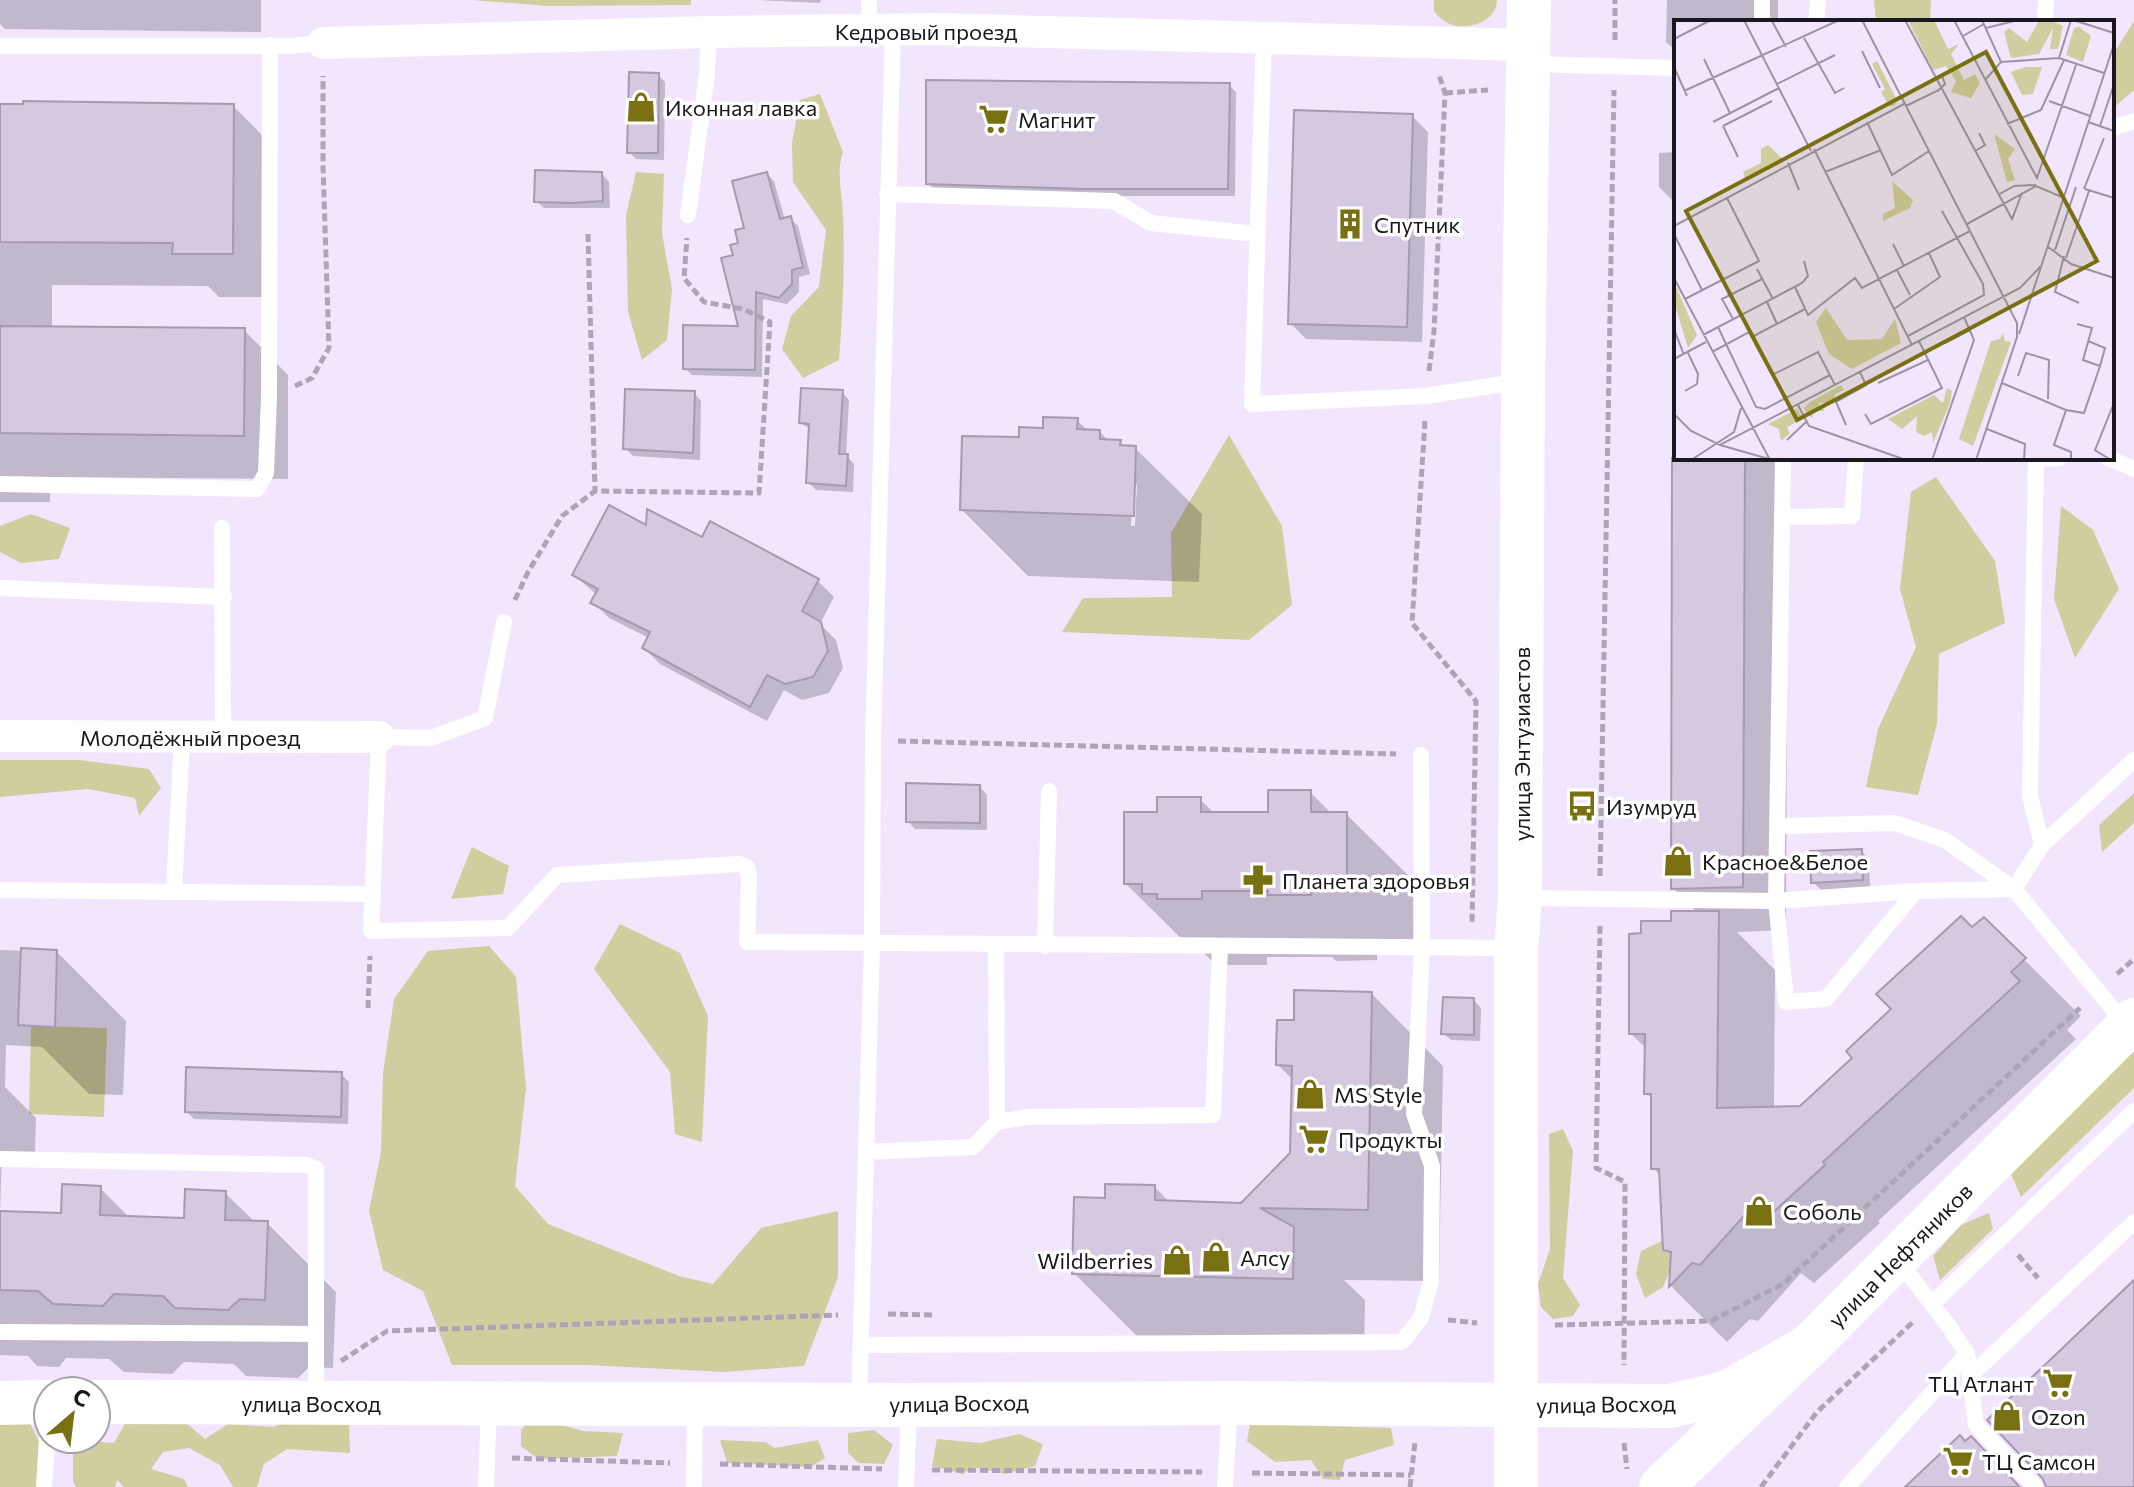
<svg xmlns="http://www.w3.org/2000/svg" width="2134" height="1487" viewBox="0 0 2134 1487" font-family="Commissioner,sans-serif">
  <rect width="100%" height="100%" fill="#f2e6ff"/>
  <g fill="#d0cd9f">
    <path d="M472 0H691V5L548 6Z"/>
    <path d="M1434 0H1497C1497 24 1461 33 1444 21 1440 18 1437 15 1434 11Z"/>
    <path d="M1874 0H1931L1930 22H1876Z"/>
    <path d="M2134 21V90L2112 109V56Z"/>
    <path d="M820 94 843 152C836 171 842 194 843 214 845 263 843 311 839 360L803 378 782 349 791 316 819 287 826 230 793 182 792 143 800 100Z"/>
    <path d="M636 172 664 174 662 233 672 289 667 340 642 360 628 312 626 215Z"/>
    <path d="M1229 435 1282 526 1292 605 1249 640 1062 632 1083 598 1172 597 1171 533Z"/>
    <path d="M1936 477 1995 561 2005 623 1939 654 1937 724 1918 795 1866 787 1878 729 1916 647 1900 589 1911 492Z"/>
    <path d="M2061 506 2093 530 2119 589 2075 658 2054 599Z"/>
    <path d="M31 514 70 528 59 559 21 563 0 552V526Z"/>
    <path d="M0 760H80L149 769 161 788 139 816 135 798 88 789 0 797Z"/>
    <path d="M2134 793V823L2102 852 2099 825Z"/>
    <path d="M472 847 509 866 503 894 451 899Z"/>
    <path d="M620 924 680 953 708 1016 702 1142 675 1134 670 1072 594 969Z"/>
    <path d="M489 946 516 977 526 1088 515 1186 548 1224 679 1276 713 1284 761 1228 838 1211V1277L804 1366 724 1372 587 1365H452L423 1291 383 1270 369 1211 381 1152 383 1073 394 999 428 951Z"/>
    <path d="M31 1026 107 1028 104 1117 29 1114Z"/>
    <path d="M2134 1052V1088L2021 1197 2011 1174 2128 1053Z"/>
    <path d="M1563 1129 1573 1151 1563 1278 1580 1305 1573 1316 1553 1319 1541 1307 1538 1284 1550 1249 1549 1134Z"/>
    <path d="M1989 1213 1993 1229 1940 1280 1933 1256 1961 1225Z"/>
    <path d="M1662 1241 1674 1261 1663 1287 1645 1298 1636 1274 1641 1251Z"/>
    <path d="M293 1417 349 1420 350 1453 287 1449 264 1464 257 1487H233L220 1465 189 1448 163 1452 151 1469 184 1479 188 1487H124L117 1480 115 1487H76L73 1481V1440L114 1443 127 1420 185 1422 205 1439 228 1424 274 1427Z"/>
    <path d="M533 1417 583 1431 623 1433 617 1456 538 1459 521 1446V1430Z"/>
    <path d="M0 1421H29L39 1441 36 1487H0Z"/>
    <path d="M1250 1424 1391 1428 1394 1445 1345 1460 1340 1480 1323 1479 1311 1460 1275 1462 1247 1441Z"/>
    <path d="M874 1430 893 1445 884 1464 859 1463 848 1453V1433Z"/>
    <path d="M1019 1434 1043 1444 1035 1466 1005 1474 973 1467 963 1474 932 1466 937 1439 980 1443Z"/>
    <path d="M720 1440 765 1442 775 1448 818 1440 825 1458 811 1467 727 1463Z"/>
  </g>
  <g fill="#0003" fill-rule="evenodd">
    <path d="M0 0H261V32L5 29 0 24Z"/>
    <path d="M759 0H821L820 3Z"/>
    <path d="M1667 0H1778V22H1676V51L1666 42Z"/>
    <path d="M658 75 665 82 664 160 636 159 629 152Z"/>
    <path d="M1229 85 1236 92 1235 196H1092L935 191 928 183Z"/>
    <path d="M0 103 233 106 277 150V297H219L208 286 52 285V328L244 330 288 375V479L50 477V502H0Z"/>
    <path d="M1412 116 1428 132 1422 342 1306 339 1290 323Z"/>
    <path d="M1676 132V458H1788L1786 930 1737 932 1775 970 1774 1109 1801 1108 1855 1058 1984 920 2081 1016 2067 1030 2076 1039 1878 1221 1880 1223 1814 1283 1801 1273 1758 1321 1750 1319 1727 1342 1671 1286 1672 1256 1665 1249 1661 1176 1653 1168V1100L1646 1093 1647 1049 1631 1034 1643 935 1698 913 1673 888 1675 203 1659 187V153L1675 152Z"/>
    <path d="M602 174 609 182 610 208H544L536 201Z"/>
    <path d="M767 174 774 181 785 220 791 219 798 226 810 274 799 277V292L787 304 763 299 762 377 692 375 685 368 741 328 735 257Z"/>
    <path d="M842 392 849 400 846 455 854 464 853 492 816 490 808 482 811 430 801 423Z"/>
    <path d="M694 393 701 401 700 460 633 456 625 448Z"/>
    <path d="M1077 420 1088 431 1100 432 1109 441 1120 442 1126 447 1135 448 1202 514 1199 582 1028 576 962 510 1021 439ZM1133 481 1137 485 1135 526H1131Z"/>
    <path d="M711 524 818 581 834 597 820 624 836 640 843 668 829 693 802 700 784 690 767 721 660 664 644 648 649 638 609 618 593 602 597 595 574 575 648 528 703 540Z"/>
    <path d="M980 787 987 795V830L915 829 908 821Z"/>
    <path d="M1310 792 1332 814H1346L1413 880V950L1377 953V960L1336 961 1332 957H1267V965H1226L1220 959 1211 960 1201 950H1193L1126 884 1159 814 1200 799 1215 814H1270Z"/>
    <path d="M1861 851 1869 859 1870 887 1821 890 1813 882Z"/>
    <path d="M0 950 57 952 126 1021 123 1095 89 1094 42 1047 6 1045 5 1087 36 1118 35 1153 2 1152 0 1213Z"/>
    <path d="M1372 994 1443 1066 1439 1281 1344 1280 1365 1300 1364 1350 1146 1345 1074 1273 1107 1200 1155 1187 1170 1203 1242 1205 1292 1154 1294 1081 1278 1065 1295 1023Z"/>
    <path d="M1474 1000 1481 1008 1480 1041 1451 1040 1443 1033Z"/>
    <path d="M341 1074 349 1082 348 1124 194 1119 187 1112Z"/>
    <path d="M100 1188 130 1218 186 1220 225 1193 255 1222 267 1223 336 1292 333 1368 309 1367 298 1378 246 1376 234 1364 184 1362 172 1374 124 1372 109 1359 66 1358 59 1367 37 1366 28 1356 0 1355V1213L63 1215Z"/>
  </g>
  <g fill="#d5c9e1" stroke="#a59ab1" stroke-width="2">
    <path d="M629 72 659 73 658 153H627Z"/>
    <path d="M926 80 1230 83 1228 189H1083L926 184Z"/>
    <path d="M23 101 234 104 233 254H172L173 243 0 242V104H23Z"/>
    <path d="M1294 110 1413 114 1407 327 1288 324Z"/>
    <path d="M535 170 602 172 603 201 572 203 534 202Z"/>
    <path d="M767 172 780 219 791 216 803 267 792 270V284L779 298 756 292 755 370 683 369V325L738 326 721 258 733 255 730 245 738 243 735 230 744 228 732 181Z"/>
    <path d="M0 326 245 328 244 436 0 433Z"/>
    <path d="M801 388 843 390 839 454H848L846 486 806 483 809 424 799 423Z"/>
    <path d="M625 389 695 391 693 453 623 449Z"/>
    <path d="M1043 417 1078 418 1077 429 1100 430V439L1121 440 1120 445 1136 446 1134 516 960 510 962 436 1019 437V427L1043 428Z"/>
    <path d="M1672 458H1745L1743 887 1671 889Z"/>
    <path d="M609 505 646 525 647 509 702 537 710 521 819 579 802 611 821 622 828 651 813 677 785 684 767 675 750 707 642 648 650 632 590 603 598 589 572 575Z"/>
    <path d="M906 783 980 785V823L906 822Z"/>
    <path d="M1268 790H1311V812H1347V884H1327V887L1311 888V895H1268V891H1202V899H1157V894H1142V884H1124V812H1157V797H1201V812H1268Z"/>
    <path d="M1862 849 1863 880 1811 883 1810 851Z"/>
    <path d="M1671 911H1719L1717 1108 1800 1106 1852 1058 1846 1051 1891 1009 1876 994 1961 916 1972 927 1984 917 2026 958 2011 972 2020 981 1823 1162 1825 1165 1756 1228 1743 1217 1700 1265 1692 1263 1669 1287 1671 1252 1663 1250 1659 1169H1651V1094H1644L1645 1034H1629V934L1641 933V921H1671Z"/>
    <path d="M21 948 57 950 55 1027 18 1025Z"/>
    <path d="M1294 990 1372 992 1368 1210 1260 1208 1294 1227 1293 1279 1072 1274 1074 1197 1105 1198V1184L1155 1185V1200L1241 1203 1290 1153 1292 1066 1276 1065V1050L1277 1020H1294Z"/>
    <path d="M1443 997 1474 998V1035L1441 1034Z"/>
    <path d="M186 1067 342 1072 341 1117 185 1112Z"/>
    <path d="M62 1184 101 1186 100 1215 184 1218 185 1189 226 1191 225 1220 268 1221 265 1300 240 1299 228 1310 175 1308 163 1296 114 1294 103 1306 53 1304 38 1291 0 1290V1211L61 1213Z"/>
    <path d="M2134 1280V1487H2046L2043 1479 1987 1420Z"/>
    <path d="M1960 1435 1965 1441 1971 1436 2020 1487H1905Z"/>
  </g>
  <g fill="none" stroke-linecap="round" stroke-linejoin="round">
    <g stroke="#ada4b8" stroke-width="5" stroke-dasharray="8 4" stroke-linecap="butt">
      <path d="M1615 40V0"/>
      <path d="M1445 93 1488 90"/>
      <path d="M588 234 595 491"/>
      <path d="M1429 371 1434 331 1445 93 1439 75"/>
      <path d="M295 386 312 378 329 348 323 165V76"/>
      <path d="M1425 421 1412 623 1476 701 1472 924"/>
      <path d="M515 600 528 572 562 516 595 491 759 493 770 322 743 309 704 302 684 278 687 238"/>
      <path d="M898 741 1396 754"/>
      <path d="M1600 876 1614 90"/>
      <path d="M1600 926 1596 1168 1625 1182 1624 1365"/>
      <path d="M2117 974 2134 959"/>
      <path d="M368 1008 370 956"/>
      <path d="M2018 1255 2038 1278"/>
      <path d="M888 1314 934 1315"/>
      <path d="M1448 1320 1477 1323"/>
      <path d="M1555 1325 1711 1321 1783 1284 2080 1008"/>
      <path d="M341 1361 387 1331 838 1315"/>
      <path d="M1624 1443 1627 1469"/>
      <path d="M512 1458 670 1463"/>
      <path d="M720 1464 882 1469"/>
      <path d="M932 1470 1202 1472"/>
      <path d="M1252 1473 1411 1475"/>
      <path d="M1410 1487 1415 1442"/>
      <path d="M1761 1487 1817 1412 1914 1321"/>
    </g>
    <g stroke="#fff" stroke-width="16">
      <path d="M1762 22V0"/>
      <path d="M1816 22 1818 1"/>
      <path d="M2045 22 2046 0"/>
      <path d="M869 31V0"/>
      <path d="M1264 37 1252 404 1426 396 1522 381"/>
      <path d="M0 46H289L323 43"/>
      <path d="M1530 64 1676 68"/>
      <path d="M2112 128 2134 121"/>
      <path d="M887 194 1114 201 1151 223 1257 234"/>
      <path d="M688 215 707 74 709 32"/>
      <path d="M1783 458 1776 901 1786 1002 1826 999 1916 891"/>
      <path d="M2036 458 2030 796 2042 845 2134 760"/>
      <path d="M2108 458 2134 469"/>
      <path d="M2036 459 2059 458"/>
      <path d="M0 484 257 489 266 473 269 398 270 45"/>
      <path d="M1783 517 1852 516 1856 458"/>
      <path d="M222 528 223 739"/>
      <path d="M0 588 224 597"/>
      <path d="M504 622 485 718 431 738 379 737 371 931 508 928 557 875 739 864 747 867 749 877 747 942 1515 948"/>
      <path d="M1778 826 1895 823 1945 840 2014 889 2042 845"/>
      <path d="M0 890 373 894"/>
      <path d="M174 890 182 738"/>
      <path d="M1522 898 1776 901 1916 891 2014 889 2126 1025"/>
      <path d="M996 945 997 1122"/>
      <path d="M1045 946 1049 791"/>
      <path d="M866 1152 973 1147 997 1122 1027 1117 1213 1115 1220 947"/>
      <path d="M0 1159 306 1165 316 1169V1401"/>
      <path d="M1898 1260 1948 1325 1967 1354 1976 1425 2035 1487"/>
      <path d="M1932 1304 2134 1111"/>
      <path d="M0 1332 316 1334"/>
      <path d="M861 1345 1402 1342 1421 1318 1431 1281 1432 1166 1414 1114 1422 948 1421 755"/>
      <path d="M1970 1376 2134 1222"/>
      <path d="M859 1403 872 943 873 740 893 31"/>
      <path d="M44 1487 48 1426"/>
      <path d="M486 1487 489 1405"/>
      <path d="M694 1487 695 1406"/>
      <path d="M906 1487 909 1406"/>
      <path d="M1225 1487 1230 1404"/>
      <path d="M1847 1487 1967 1354"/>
    </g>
    <g stroke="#fff" stroke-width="32">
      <path d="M323 43 709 32 937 29 1528 45"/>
      <path d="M0 736 379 737"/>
    </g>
    <g stroke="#fff" stroke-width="44">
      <path d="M96 1402 909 1405 1230 1403 1670 1406 1726 1393 1808 1347"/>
      <path d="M0 1403 48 1402"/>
      <path d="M1516 1487V949L1520 898 1523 381 1529 0"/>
      <path d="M1661 1487 1808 1347 2134 1020"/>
    </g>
  </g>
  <defs>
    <g id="shop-bare" transform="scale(2.4)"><path d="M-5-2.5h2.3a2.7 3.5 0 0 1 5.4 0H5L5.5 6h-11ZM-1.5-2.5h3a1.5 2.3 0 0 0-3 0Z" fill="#787011" stroke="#fff" stroke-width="2.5" paint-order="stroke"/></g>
    <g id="supermarket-bare" transform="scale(2.4)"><path d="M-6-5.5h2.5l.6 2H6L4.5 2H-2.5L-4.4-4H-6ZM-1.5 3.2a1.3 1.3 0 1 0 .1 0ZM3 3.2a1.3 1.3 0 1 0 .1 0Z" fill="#787011" stroke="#fff" stroke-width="2.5" paint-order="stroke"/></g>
    <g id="building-bare" transform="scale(2.4)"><path d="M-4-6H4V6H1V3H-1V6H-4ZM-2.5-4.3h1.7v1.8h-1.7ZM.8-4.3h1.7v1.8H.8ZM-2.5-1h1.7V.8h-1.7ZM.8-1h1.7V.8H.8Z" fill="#787011" stroke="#fff" stroke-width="2.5" paint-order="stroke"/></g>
    <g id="bus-bare" transform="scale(2.4)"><path d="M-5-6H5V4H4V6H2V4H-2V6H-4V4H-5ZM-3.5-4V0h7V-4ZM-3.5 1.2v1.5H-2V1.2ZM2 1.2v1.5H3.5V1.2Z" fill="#787011" stroke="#fff" stroke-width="2.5" paint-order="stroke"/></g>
    <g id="pharmacy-bare" transform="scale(2.4)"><path d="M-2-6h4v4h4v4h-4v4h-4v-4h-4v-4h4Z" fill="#787011" stroke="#fff" stroke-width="2.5" paint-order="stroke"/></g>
  </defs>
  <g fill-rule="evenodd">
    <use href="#shop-bare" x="641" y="107"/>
    <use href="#supermarket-bare" x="994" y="119"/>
    <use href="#building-bare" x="1350" y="224"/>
    <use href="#bus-bare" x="1582" y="806"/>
    <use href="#shop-bare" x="1678" y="861"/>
    <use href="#pharmacy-bare" x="1258" y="880"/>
    <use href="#shop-bare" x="1310" y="1094"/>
    <use href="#supermarket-bare" x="1314" y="1139"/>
    <use href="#shop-bare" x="1759" y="1211"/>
    <use href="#shop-bare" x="1216" y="1257"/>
    <use href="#shop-bare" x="1177" y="1260"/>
    <use href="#supermarket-bare" x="2058" y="1383"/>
    <use href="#shop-bare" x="2007" y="1416"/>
    <use href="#supermarket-bare" x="1958" y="1461"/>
  </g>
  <g text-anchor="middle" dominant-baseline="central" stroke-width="7" stroke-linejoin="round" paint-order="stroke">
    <g font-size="22" fill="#1b171f" stroke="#fff">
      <text x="926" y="31">Кедровый проезд</text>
      <text x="190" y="737">Молодёжный проезд</text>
      <text transform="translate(1521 744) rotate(-90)">улица Энтузиастов</text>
      <text transform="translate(1900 1255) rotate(-45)">улица Нефтяников</text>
      <text x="311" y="1403">улица Восход</text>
      <text transform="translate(959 1403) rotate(-1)">улица Восход</text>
      <text transform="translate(1606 1404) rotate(-1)">улица Восход</text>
    </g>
    <g font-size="22" fill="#1b171f" stroke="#fff" text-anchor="start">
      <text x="665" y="107">Иконная лавка</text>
      <text x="1018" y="119">Магнит</text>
      <text x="1374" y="224">Спутник</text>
      <text x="1606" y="806">Изумруд</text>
      <text x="1702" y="861">Красное&amp;Белое</text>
      <text x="1282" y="880">Планета здоровья</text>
      <text x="1334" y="1094">MS Style</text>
      <text x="1338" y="1139">Продукты</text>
      <text x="1783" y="1211">Соболь</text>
      <text x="1240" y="1257">Алсу</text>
      <text x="1153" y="1260" text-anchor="end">Wildberries</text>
      <text x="2034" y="1383" text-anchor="end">ТЦ Атлант</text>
      <text x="2031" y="1416">Ozon</text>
      <text x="1982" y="1461">ТЦ Самсон</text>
    </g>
  </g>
  <g transform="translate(1674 20)">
    <rect width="440" height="440" fill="#f2e6ff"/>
    <path d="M234 0H260L274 29 285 24 277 34 290 60 301 54 306 63 297 78 277 72 282 61 272 46 259 50ZM376 0 389 6 384 29H376L379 8 365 34 337 38 330 12 335 8 353 22 365 1ZM405 7 417 16 409 42 392 35 400 8ZM203 41 223 80 220 86H215L207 72 211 69 198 44ZM352 47H368L359 74 348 75 337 52ZM320 114 341 129 334 139 341 160 333 162ZM94 125 110 140 71 159 69 152 87 143V129ZM218 161 239 180 236 188 209 201V194L221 188ZM0 262 23 315 14 328 0 281ZM152 288 173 320 208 319 221 299 227 323 178 349 155 334 142 302ZM329 312 331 321 337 322 299 426 285 419 317 321 326 319ZM167 365 170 370 161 374 160 383H144L151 391H140L138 398 133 394 130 388 136 382ZM273 368 278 371 276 383 259 423 258 412 250 416 242 412 243 396 228 409 214 399 260 375 269 383ZM123 389 129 399 113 407 116 413 107 421 105 409 94 404Z" fill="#d0cd9f"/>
    <path fill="none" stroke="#9c93a5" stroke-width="2" d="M70 0 137 131M188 0 343 303V317L302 440M231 0 338 199 348 173M280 0 363 158 402 45M308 0 327 42 311 60M399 0 440 13M98 1 112 27M312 8 344 0M289 16 310 4M130 18 161 73 170 68M0 19 37 0M188 31 206 68M385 38 397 0M30 39 56 93M327 42 385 38 430 53M0 47 13 76M103 64 161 35M10 71 163 1M375 81 416 96M232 86 265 70 271 64 268 56M39 102 105 68M193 102 218 155 255 131M414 102 440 111M333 104 367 90 390 40M49 106 98 81M49 106 64 137M426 106 440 64M140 129 238 325M301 131 311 125 305 113M114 143 125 170M151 152 207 130M410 169 430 118M411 169 440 178M324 175 340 166 362 165M293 204 362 166 388 177M0 206 230 84M0 214 28 270M219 224 230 246M373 226 397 244 440 258M381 230 402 167M390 236 381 272 405 283M392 238 415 171M83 249 99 279M223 250 236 275M0 258 96 440M121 267 134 295 181 258 188 268 296 211M11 279 85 241 53 178M93 282 103 304M220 289 266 257 255 233M59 299 48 279 88 259M403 304 418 308 409 340 426 346M44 307 82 387 91 389 156 355M0 309 10 335M345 314 440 24M29 315 128 263 134 256 130 241M234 316 310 275 309 264 268 191M78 317 131 289M271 323 296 310M38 332 75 312 98 355 144 332 161 365M0 339 32 322M344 356 352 333 375 340 374 379M204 363 254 340M328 363 392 390 380 425 397 432V440M11 371 23 364 24 354 14 333M124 385 135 406 232 440M392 390 410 393 426 346 431 328 414 321M0 394 17 411 46 425 346 268 367 246M191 394 197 404 268 368 245 321M172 405 162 382 192 365 186 352M313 409 351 424 350 440M113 420 132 402M46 425 95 439M17 440 60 412 67 388M258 440 300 320 290 297M437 440 421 430 440 383"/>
    <path fill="#787011" fill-opacity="0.15" stroke="#787011" stroke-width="4" d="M312 32 423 241 123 400 12 191Z"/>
    <rect width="440" height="440" fill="none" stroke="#1b171f" stroke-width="4"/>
  </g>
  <g transform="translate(72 1415) rotate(28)"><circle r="38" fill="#ffffff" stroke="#a4a2a5" stroke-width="2"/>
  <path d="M0-6L14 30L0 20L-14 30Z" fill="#787011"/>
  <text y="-12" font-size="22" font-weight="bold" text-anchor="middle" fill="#1b171f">С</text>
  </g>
</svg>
